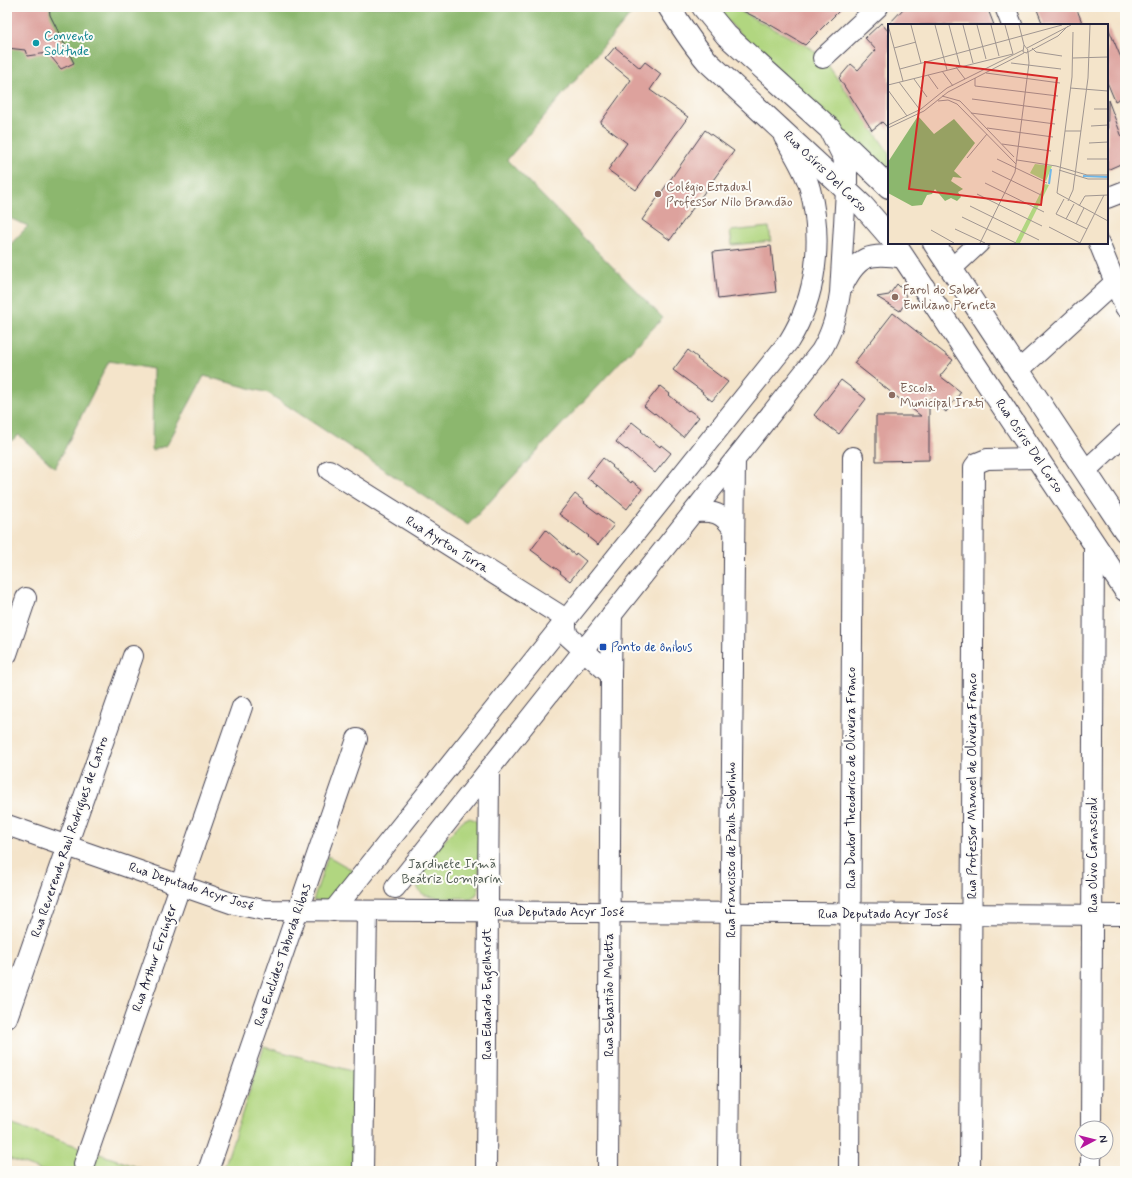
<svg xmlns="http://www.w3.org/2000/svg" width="1132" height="1178" viewBox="0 0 1132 1178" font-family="Mynerve,sans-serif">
  <rect width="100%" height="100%" fill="#fdfcf7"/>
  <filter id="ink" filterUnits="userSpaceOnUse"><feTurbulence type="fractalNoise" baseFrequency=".025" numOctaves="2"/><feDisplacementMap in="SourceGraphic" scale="8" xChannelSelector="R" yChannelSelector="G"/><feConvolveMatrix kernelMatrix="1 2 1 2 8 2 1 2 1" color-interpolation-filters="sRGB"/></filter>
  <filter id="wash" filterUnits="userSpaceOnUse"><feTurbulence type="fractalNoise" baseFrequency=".012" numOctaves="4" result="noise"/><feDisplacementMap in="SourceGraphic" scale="16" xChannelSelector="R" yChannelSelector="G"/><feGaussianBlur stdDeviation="0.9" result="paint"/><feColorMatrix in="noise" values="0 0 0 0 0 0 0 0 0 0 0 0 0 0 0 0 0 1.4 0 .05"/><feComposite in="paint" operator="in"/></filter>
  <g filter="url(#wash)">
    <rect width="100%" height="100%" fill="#f4e4ca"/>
    <g fill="#b1d680" stroke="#6a7c5e">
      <path d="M723 7H732L812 49 823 58 889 153V176L721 15Z"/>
      <path d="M769 227 771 241 732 245 730 231Z"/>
      <path d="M468 818C475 819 478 821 479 828V890L476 895 471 898C462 898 454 898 445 898 425 897 414 896 417 872L462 821Z"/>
      <path d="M328 856 354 871 331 900 313 901Z"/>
      <path d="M264 1047 355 1072 354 1171H223Z"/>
      <path d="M7 1122 149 1171H43L7 1158Z"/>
    </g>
    <path fill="#8cb76e" stroke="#576c54" d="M7 7H637L507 160 663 318 621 361 468 525 268 393 204 376 167 445 152 451 153 369 109 361 55 468 19 435 7 444V248L28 226 7 217Z"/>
    <g id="blocks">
      <g fill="#dda29d">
        <path d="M7 7H49L50 15 74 63 61 69 48 53 27 56 25 50 7 48Z"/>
        <path d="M735 7H843L805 45 769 24Z"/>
        <path d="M905 7H987L994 25H888Z"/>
        <path d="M1036 7H1076L1083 25H1043Z"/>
        <path d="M881 23 889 32V129L882 122 872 130 839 78 851 64 858 70 876 50 865 38Z"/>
        <path d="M1107 25 1125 67V96L1115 101 1107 82Z"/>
        <path d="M615 47 640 68 645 62 661 74 650 90 688 117 636 190 608 170 627 143 600 123 631 80 605 59Z"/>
        <path d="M1108 100 1125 145V162L1107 170Z"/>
        <path d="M705 130 734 151 670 240 642 220Z"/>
        <path d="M771 246 776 292 718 299 713 252Z"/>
        <path d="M897 284 902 289 906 296 905 303 900 311 877 297 889 295Z"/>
        <path d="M893 313 953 360 940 376 961 392 946 412 929 398V460L876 461V416H921L854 363Z"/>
        <path d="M688 350 698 358 697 359 728 382 712 401 702 393 703 392 673 370Z"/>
        <path d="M841 380 866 399 839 434 814 415Z"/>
        <path d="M660 386 670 394 669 395 688 411 689 410 699 417 683 437 655 413 654 414 644 406Z"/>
        <path d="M632 422 642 430 641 431 660 447 661 445 671 453 655 473 627 449 626 450 616 442Z"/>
        <path d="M603 458 613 466 612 467 631 483 632 481 642 489 627 509 598 485V486L587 478Z"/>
        <path d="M575 494 585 502 584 503 614 525 598 545 588 537 589 536 559 514Z"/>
        <path d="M546 530 575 555 576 553 586 561 570 581 560 573 561 572 531 550Z"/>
      </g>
    </g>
  </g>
  <g filter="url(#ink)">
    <use href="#blocks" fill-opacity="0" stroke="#423f50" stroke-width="1"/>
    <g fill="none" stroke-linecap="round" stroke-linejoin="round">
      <g stroke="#423f50" stroke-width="22">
        <g id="minor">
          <path d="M1005 7 1012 25"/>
          <path d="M823 58 878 7"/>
          <path d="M1107 198 1125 191"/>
          <path d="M1099 243 1125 307"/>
          <path d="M951 269 979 243"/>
          <path d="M842 288C857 255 870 252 904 258"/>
          <path d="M1019 370 1115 282"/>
          <path d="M329 470 566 619V628L568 636 611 675"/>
          <path d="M1085 471 1125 434"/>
          <path d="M694 512C713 511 722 512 733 529"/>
          <path d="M7 654 26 598"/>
          <path d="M7 825 234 904 264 910 1125 915"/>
          <path d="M395 888 821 351C832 333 837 314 840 293L846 190"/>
          <path d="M333 911 789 341C817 296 823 240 810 189 805 171 794 154 784 137"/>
          <path d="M7 1018 133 656"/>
          <path d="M1091 1128 1094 543"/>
          <path d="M84 1164 242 707"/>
          <path d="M208 1171 357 739"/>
          <path d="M363 1171 367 911"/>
          <path d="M486 1171 489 769"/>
          <path d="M608 1171 611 675 612 614"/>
          <path d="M728 1171 735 460"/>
          <path d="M849 1171 853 457"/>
          <path d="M970 1171 974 467 977 463 987 459 1038 458"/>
          <path d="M1091 1171V1152"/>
        </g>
      </g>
      <g stroke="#423f50" stroke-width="24">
        <g id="major">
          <path d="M669 7C681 26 693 45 708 62L846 190 863 206 889 236"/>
          <path d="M703 7 726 35 830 129 844 157 846 169V190"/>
          <path d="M838 138 889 187"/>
          <path d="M894 243 1125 590"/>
          <path d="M934 243 1125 531"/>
        </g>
      </g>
      <use href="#minor" stroke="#fff" stroke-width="20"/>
      <use href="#major" stroke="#fff" stroke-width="22"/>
    </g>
  </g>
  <circle fill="#0f9aa8" stroke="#fdfcf7" stroke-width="1.5" cx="36" cy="43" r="4"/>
  <g fill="#8d6e63" stroke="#fdfcf7" stroke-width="1.5">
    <circle cx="658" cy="194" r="4"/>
    <circle cx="895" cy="297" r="4"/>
    <circle cx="892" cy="395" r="4"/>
  </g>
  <rect fill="#1a4fb4" stroke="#fdfcf7" stroke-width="1.5" x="599" y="643" width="8" height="8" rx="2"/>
  <g text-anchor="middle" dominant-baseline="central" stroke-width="4" stroke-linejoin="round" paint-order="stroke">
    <g font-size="13" fill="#0d838f" stroke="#fdfcf7" text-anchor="start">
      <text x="44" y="36">Convento<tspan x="44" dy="15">Solitude</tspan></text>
    </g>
    <g font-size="13" fill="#22223b" stroke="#fdfcf7">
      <text transform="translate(825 172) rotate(44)">Rua Osíris Del Corso</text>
      <text transform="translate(1029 446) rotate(56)">Rua Osíris Del Corso</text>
      <text transform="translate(447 545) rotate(32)">Rua Ayrton Turra</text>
      <text transform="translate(851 778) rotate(-90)">Rua Doutor Theodorico de Oliveira Franco</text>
      <text transform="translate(972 786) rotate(-90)">Rua Professor Manoel de Oliveira Franco</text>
      <text transform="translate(70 837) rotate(-71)">Rua Reverendo Raul Rodrigues de Castro</text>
      <text transform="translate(731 850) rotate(-90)">Rua Francisco de Paula Sobrinho</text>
      <text transform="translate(1093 855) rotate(-90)">Rua Olivo Carnasciali</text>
      <text transform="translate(191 887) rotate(18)">Rua Deputado Acyr José</text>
      <text x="559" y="912">Rua Deputado Acyr José</text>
      <text x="883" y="914">Rua Deputado Acyr José</text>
      <text transform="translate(283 955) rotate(-71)">Rua Euclides Taborda Ribas</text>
      <text transform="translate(155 958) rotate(-71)">Rua Arthur Erzinger</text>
      <text transform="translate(487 994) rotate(-90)">Rua Eduardo Engelhardt</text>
      <text transform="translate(609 995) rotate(-90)">Rua Sebastião Moletta</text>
    </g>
    <g font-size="13" fill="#785e54" stroke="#fdfcf7" text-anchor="start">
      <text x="666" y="187">Colégio Estadual<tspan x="666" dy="15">Professor Nilo Brandão</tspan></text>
      <text x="903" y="290">Farol do Saber<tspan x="903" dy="15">Emiliano Perneta</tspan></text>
      <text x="900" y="388">Escola<tspan x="900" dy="15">Municipal Irati</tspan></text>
    </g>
    <g font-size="13" fill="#164399" stroke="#fdfcf7" text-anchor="start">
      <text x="611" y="647">Ponto de ônibus</text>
    </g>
    <g font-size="13" fill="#4d5850" stroke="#fdfcf7">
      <text x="452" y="864">Jardinete Irmã<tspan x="452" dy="15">Beatriz Comparin</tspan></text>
    </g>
  </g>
  <g transform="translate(888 24)">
    <rect width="220" height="220" fill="#f4e4ca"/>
    <path d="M147 140 164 142 158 157 142 149ZM157 160 161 161 132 219H127Z" fill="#b1d680"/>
    <path d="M30 92 46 110 66 95 87 119 66 147 74 154 65 153 63 157 75 165 70 168 73 173 69 177 63 174 57 177 47 165 44 170 39 171 34 181 24 182 0 169V138Z" fill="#8cb76e"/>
    <path fill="none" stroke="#70b7e8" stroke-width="2" d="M195 152 220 153M161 160 163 145"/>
    <path fill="none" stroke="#a09691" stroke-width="1" d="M0 1 15 57M23 1 33 39M47 1 59 46M61 1 72 42M75 1 85 39M89 1 98 35M103 1 111 32M131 1 136 21 135 28 139 29 140 26 136 21M185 8 184 53 169 169 220 197M6 24 28 18M139 24 183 1M144 24 148 28 174 32M185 34 220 33M123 39 173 45M68 43 77 55M12 45 174 1M54 47 65 62M98 49 172 59M40 51 50 65M87 54V62L170 72M26 55 39 73M11 58 32 86M0 61 125 30 117 1M182 64 220 67M0 66 19 92M54 72 72 77 126 133M84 75 168 86M50 77 60 76 69 80 128 140M206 85H220M83 89 167 100M0 101 33 85 59 64 135 26M203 102 220 101M0 104 36 87 60 68 136 29M99 104 165 113M177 107H193M201 119 220 118M114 120 163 127M79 134 99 110M109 135 159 159M199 135H220M129 136 168 142 199 151H220M171 146 200 155H220M104 147 153 171M97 159 156 188M89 170 154 202M176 175 168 190 199 205M180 177 185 166 200 54 202 1M82 182 151 216M191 182 197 172 220 171M74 193 128 219M178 195 186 180M188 200 196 184M161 203 192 219M67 205 97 219M43 206 66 219M92 219 127 148 141 39 140 28 170 12 180 2M192 219 216 171"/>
    <path fill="#d62828" fill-opacity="0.15" stroke="#d62828" stroke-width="2" d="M37 38 169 54 153 181 21 165Z"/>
    <rect width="220" height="220" fill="none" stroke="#22223b" stroke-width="2"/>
  </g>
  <rect width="1132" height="1178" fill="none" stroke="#fdfcf7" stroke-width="24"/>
  <g transform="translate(1094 1140) rotate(83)"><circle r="19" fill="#fdfcf7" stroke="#a5a5ac"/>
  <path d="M0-3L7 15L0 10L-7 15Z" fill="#b5179e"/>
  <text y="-6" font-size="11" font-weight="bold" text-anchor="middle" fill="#22223b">N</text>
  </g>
</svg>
